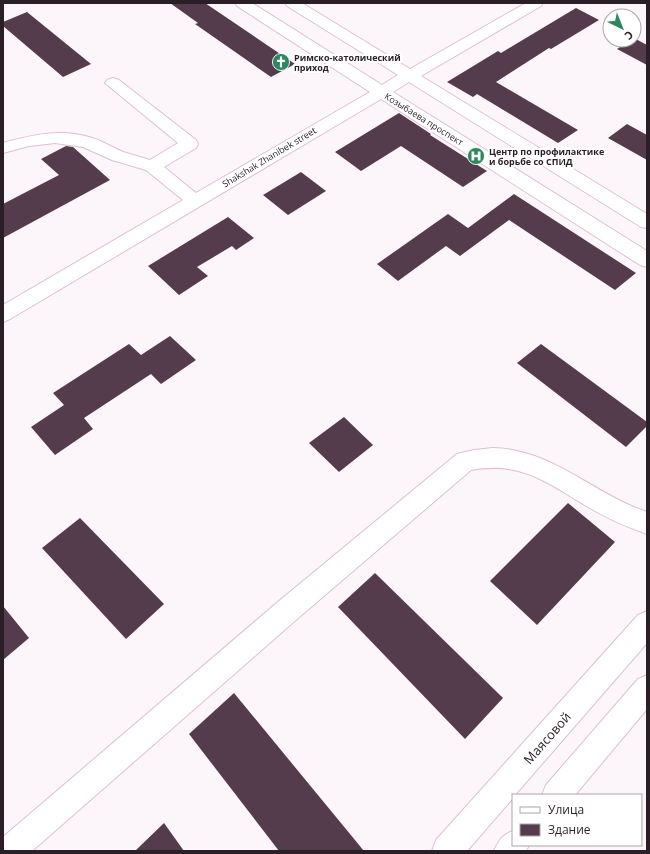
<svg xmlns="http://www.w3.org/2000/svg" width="650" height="854" viewBox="0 0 650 854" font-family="'Open Sans',sans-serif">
  <rect width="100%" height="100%" fill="#fcf6fa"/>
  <g fill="#553c4c">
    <path d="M170 3H205L295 64 271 77 195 24 198 23Z"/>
    <path d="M576 8 599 20 551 49 549 48 496 82 578 130 558 143 477 94 473 97 447 82 498 51 501 53Z"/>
    <path d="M27 12 91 64 63 77 3 26V22Z"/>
    <path d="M634 38 647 45V65L617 49 631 40H634Z"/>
    <path d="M399 113 431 134 430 135 487 171 463 187 401 146 361 171 335 152Z"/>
    <path d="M627 124 647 135V160L608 138Z"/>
    <path d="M66 146 73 147 110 180 3 238V204L59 175 41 159Z"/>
    <path d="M301 172 326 191 288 215 263 195Z"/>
    <path d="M514 194 636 273 615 290 509 220 460 256 446 246 398 281 377 264 448 214 468 228Z"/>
    <path d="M228 217 254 238 236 250 232 246 197 267 208 276 179 295 148 266Z"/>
    <path d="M170 336 196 360 161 384 151 374 84 418 93 429 55 455 31 427 64 405 53 393 129 344 141 355Z"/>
    <path d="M541 344 647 422V426L626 447 517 363Z"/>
    <path d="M344 417 373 445 339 472 309 443Z"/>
    <path d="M568 503 615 542 537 625 490 581Z"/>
    <path d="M80 518 164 604 126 639 42 548Z"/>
    <path d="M375 573 503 698 465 739 338 607Z"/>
    <path d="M3 606 29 638 3 660Z"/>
    <path d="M234 693 364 851H279L189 734Z"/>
    <path d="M164 823 184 851H135Z"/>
  </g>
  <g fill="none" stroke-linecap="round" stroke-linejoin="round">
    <g stroke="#debfd3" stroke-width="2">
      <g id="minor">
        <path d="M235 3H252L382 85 398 75 287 6 285 3H302L410 69 526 3H543L541 6 421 76 647 214V228L641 227 409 82 393 92 647 251V267L640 265 381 99 10 319 3 322V305L183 200 146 170 112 160 83 147 55 143 29 146 3 153V143C32 135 62 128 92 138 103 141 113 148 123 152 132 155 141 157 150 160L178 143 105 83 107 80 113 78 119 80 196 140 198 144 196 148 164 167 196 193 370 92 237 6Z"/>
        <path d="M493 448C552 449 593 494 647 512V534C630 528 613 521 597 512 552 487 526 460 471 470L297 619 32 851H3V837L279 601 457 454 474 450Z"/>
        <path d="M647 611V643L515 795H513V798L467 851H432L436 840 638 615Z"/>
        <path d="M647 675V709L575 795H542L546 785 638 679Z"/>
        <path d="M513 831V845H529L526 851H494C499 840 502 835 513 831Z"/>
      </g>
    </g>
    <use href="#minor" fill="#fff" fill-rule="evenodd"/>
  </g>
  <defs>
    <g id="church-disc" transform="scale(0.9)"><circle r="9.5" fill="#2d885f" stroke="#fff"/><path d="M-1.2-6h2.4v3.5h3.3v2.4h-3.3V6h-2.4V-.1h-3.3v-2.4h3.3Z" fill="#fff"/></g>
    <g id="hospital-disc" transform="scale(0.9)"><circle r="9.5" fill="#2d885f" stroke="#fff"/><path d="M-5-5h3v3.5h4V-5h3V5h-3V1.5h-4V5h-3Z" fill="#fff"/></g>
  </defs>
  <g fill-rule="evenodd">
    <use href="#church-disc" x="281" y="62"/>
    <use href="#hospital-disc" x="476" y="156"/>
  </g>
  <g text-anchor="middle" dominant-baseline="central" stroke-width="4" stroke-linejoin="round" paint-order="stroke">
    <g font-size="9" font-weight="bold" fill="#2b1f27" stroke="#fff" text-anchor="start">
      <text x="294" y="57">Римско-католический<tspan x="294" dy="10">приход</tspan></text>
      <text x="489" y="151">Центр по профилактике<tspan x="489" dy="10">и борьбе со СПИД</tspan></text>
    </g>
    <g font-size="9" fill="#2b1f27" stroke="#fff">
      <text transform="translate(424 119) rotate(32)">Козыбаева проспект</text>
      <text transform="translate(269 157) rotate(-31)">Shakshak Zhanibek street</text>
    </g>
    <g font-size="13" fill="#2b1f27" stroke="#fff">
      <text transform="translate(547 738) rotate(-49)">Маясовой</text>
    </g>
  </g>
  <rect width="650" height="854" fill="none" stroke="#2b1f27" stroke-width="8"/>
  <rect x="512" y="794" width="130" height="52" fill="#ffffff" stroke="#aaa5a9"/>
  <rect x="520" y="807" width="20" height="6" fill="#ffffff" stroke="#aaa5a9"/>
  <text x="548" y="814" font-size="12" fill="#2b1f27">Улица</text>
  <rect x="520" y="824" width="20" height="12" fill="#553c4c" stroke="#aaa5a9"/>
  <text x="548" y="834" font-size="12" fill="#2b1f27">Здание</text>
  <g transform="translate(622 28) rotate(137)"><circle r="19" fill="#ffffff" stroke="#aaa5a9"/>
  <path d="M0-3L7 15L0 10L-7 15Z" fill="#2d885f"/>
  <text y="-6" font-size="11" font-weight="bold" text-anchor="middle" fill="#2b1f27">С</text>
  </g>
</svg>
